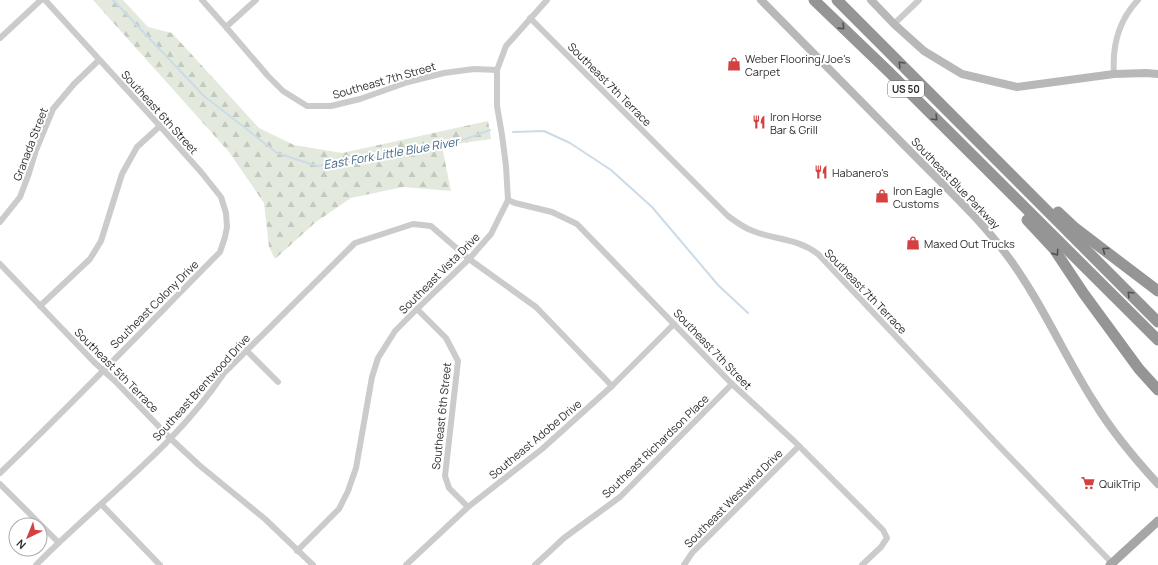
<svg xmlns="http://www.w3.org/2000/svg" width="1158" height="565" viewBox="0 0 1158 565" font-family="Manrope,sans-serif">
  <defs>
    <pattern id="forest-firs" width="22" height="20" patternUnits="userSpaceOnUse"><rect width="22" height="20" fill="#e3eadd"/><path d="M5 1l3.5 6h-7zM16 11l3.5 6h-7z" fill="#c3c9be"/></pattern>
  </defs>
  <rect width="100%" height="100%" fill="#fff"/>
  <path fill="url(#forest-firs)" d="M93 0H123L148 27 172 33 259 128 294 145 342 153 488 121 491 139 442 146 451 191 403 187 351 198 316 222 275 259 269 247 264 203 229 152Z"/>
  <g fill="none" stroke-linecap="round" stroke-linejoin="round">
    <g stroke="#cbdbe8" stroke-width="2">
      <path d="M113 0 204 96 277 153 317 166 391 155 466 139 490 130"/>
      <path d="M513 132 544 131 570 143 611 170 652 207 718 285 748 313"/>
    </g>
    <g stroke="#cbcbcb" stroke-width="6">
      <path d="M202 0 226 27 268 76 283 91 307 106H331L360 99 408 82 444 73 474 69 497 70"/>
      <path d="M530 18 728 216C736 222 744 228 753 231 775 240 797 238 818 254L998 445 1112 563"/>
      <path d="M894 24 919 0"/>
      <path d="M226 27 256 0"/>
      <path d="M0 38 41 0"/>
      <path d="M1114 74C1112 46 1118 21 1138 0"/>
      <path d="M508 200 515 203 552 212 577 224 732 384 794 441 883 530 887 538 881 547 862 565"/>
      <path d="M0 222 20 197 28 176 36 150 53 109 74 84 99 60"/>
      <path d="M0 264 94 362 115 381 170 438 199 465 265 519 313 565"/>
      <path d="M40 306 90 259 101 241 122 174 137 147 160 126"/>
      <path d="M417 309 446 338 458 361 445 476 449 488 468 507"/>
      <path d="M246 350 278 382"/>
      <path d="M0 473C75 401 147 326 220 252L225 237 227 227 226 213 221 197 201 172 160 126 45 0"/>
      <path d="M0 484 58 542"/>
      <path d="M102 505 160 565"/>
      <path d="M297 551 339 509 348 491 356 468 372 377 378 358 395 331 417 309 469 259 491 234 508 200 506 166 502 135 497 106V70L506 46 547 0"/>
      <path d="M36 565C99 501 174 448 224 373L355 243 413 224 431 226 469 259 536 307 612 386"/>
      <path d="M406 565 468 507 542 449 612 386 674 324"/>
      <path d="M535 565 564 538 620 497 732 384"/>
      <path d="M684 565 692 553 799 446"/>
    </g>
    <g stroke="#b8b8b8" stroke-width="8">
      <path d="M761 0C810 49 859 99 908 149 942 184 980 218 1009 258 1042 303 1064 355 1094 402 1113 433 1134 458 1158 484"/>
      <path d="M871 0 894 24 924 51 962 74 1017 87 1114 74 1146 73 1158 74"/>
    </g>
    <path stroke="#a6a6a6" stroke-width="9" d="M1110 565 1158 521"/>
    <g stroke="#959595" stroke-width="11">
      <path d="M814 0 889 72 1158 340"/>
      <path d="M837 0 1158 322"/>
      <path d="M1058 212 1075 228 1158 291"/>
      <path d="M1027 220 1054 249 1084 294 1139 369 1158 390"/>
    </g>
  </g>
  <defs><path id="oneway-chevron" d="M-2-3.5L2.5 0L-2 3.5" fill="none" stroke-width="1.6" stroke-linecap="round" stroke-linejoin="round"/></defs>
  <g stroke="#525252">
    <use href="#oneway-chevron" transform="translate(842 27) rotate(44)"/>
    <use href="#oneway-chevron" transform="translate(901 64) rotate(-135)"/>
    <use href="#oneway-chevron" transform="translate(935 118) rotate(45)"/>
    <use href="#oneway-chevron" transform="translate(1105 250) rotate(-143)"/>
    <use href="#oneway-chevron" transform="translate(1056 253) rotate(55)"/>
    <use href="#oneway-chevron" transform="translate(1130 294) rotate(-135)"/>
  </g>
  <defs>
    <g id="shop-bare" transform="scale(1.08)"><path d="M-5-2.5h2.3a2.7 3.5 0 0 1 5.4 0H5L5.5 6h-11ZM-1.5-2.5h3a1.5 2.3 0 0 0-3 0Z" fill="#d54041" stroke="#fff" stroke-width="2.5" paint-order="stroke"/></g>
    <g id="restaurant-bare" transform="scale(1.08)"><path d="M-5-6h1v4h1v-4h1v4h1v-4h1v5L-1.5 .5V6h-2V.5L-5-1ZM5-6V6H3V1.5H1.5Q1.5-4 5-6Z" fill="#d54041" stroke="#fff" stroke-width="2.5" paint-order="stroke"/></g>
    <g id="supermarket-bare" transform="scale(1.08)"><path d="M-6-5.5h2.5l.6 2H6L4.5 2H-2.5L-4.4-4H-6ZM-1.5 3.2a1.3 1.3 0 1 0 .1 0ZM3 3.2a1.3 1.3 0 1 0 .1 0Z" fill="#d54041" stroke="#fff" stroke-width="2.5" paint-order="stroke"/></g>
  </defs>
  <g fill-rule="evenodd">
    <use href="#shop-bare" x="734" y="64"/>
    <use href="#restaurant-bare" x="759" y="122"/>
    <use href="#restaurant-bare" x="821" y="172"/>
    <use href="#shop-bare" x="882" y="196"/>
    <use href="#shop-bare" x="913" y="243"/>
    <use href="#supermarket-bare" x="1088" y="483"/>
  </g>
  <g text-anchor="middle" dominant-baseline="central" stroke-width="4" stroke-linejoin="round" paint-order="stroke">
    <rect fill="#fff" stroke="#6d6d6d" stroke-width="1" x="888" y="81" width="36" height="16" rx="3"/>
    <g font-size="10" font-weight="bold" fill="#2e2e2e">
      <text x="906" y="89">US 50</text>
    </g>
    <g font-size="11" fill="#2e2e2e" stroke="#fff" text-anchor="start">
      <text x="745" y="58">Weber Flooring/Joe's<tspan x="745" dy="13">Carpet</tspan></text>
      <text x="770" y="116">Iron Horse<tspan x="770" dy="13">Bar &amp; Grill</tspan></text>
      <text x="832" y="172">Habanero's</text>
      <text x="893" y="190">Iron Eagle<tspan x="893" dy="13">Customs</tspan></text>
      <text x="924" y="243">Maxed Out Trucks</text>
      <text x="1099" y="483">QuikTrip</text>
    </g>
    <g font-size="11" fill="#2e2e2e" stroke="#fff">
      <text transform="translate(384 80) rotate(-16)">Southeast 7th Street</text>
      <text transform="translate(610 84) rotate(45)">Southeast 7th Terrace</text>
      <text transform="translate(160 112) rotate(48)">Southeast 6th Street</text>
      <text transform="translate(30 144) rotate(-69)">Granada Street</text>
      <text transform="translate(956 183) rotate(46)">Southeast Blue Parkway</text>
      <text transform="translate(439 273) rotate(-45)">Southeast Vista Drive</text>
      <text transform="translate(866 291) rotate(46)">Southeast 7th Terrace</text>
      <text transform="translate(154 304) rotate(-45)">Southeast Colony Drive</text>
      <text transform="translate(713 349) rotate(46)">Southeast 7th Street</text>
      <text transform="translate(117 370) rotate(45)">Southeast 5th Terrace</text>
      <text transform="translate(201 387) rotate(-48)">Southeast Brentwood Drive</text>
      <text transform="translate(441 416) rotate(-84)">Southeast 6th Street</text>
      <text transform="translate(535 439) rotate(-40)">Southeast Adobe Drive</text>
      <text transform="translate(655 446) rotate(-44)">Southeast Richardson Place</text>
      <text transform="translate(733 498) rotate(-45)">Southeast Westwind Drive</text>
    </g>
    <g font-size="12" font-style="italic" fill="#436989" stroke="#fff">
      <text transform="translate(391 153) rotate(-10)">East Fork Little Blue River</text>
    </g>
  </g>
  <g transform="translate(28 537) rotate(223)"><circle r="19" fill="#ffffff" stroke="#ababab"/>
  <path d="M0-3L7 15L0 10L-7 15Z" fill="#d54041"/>
  <text y="-6" font-size="11" font-weight="bold" text-anchor="middle" fill="#2e2e2e">N</text>
  </g>
</svg>
